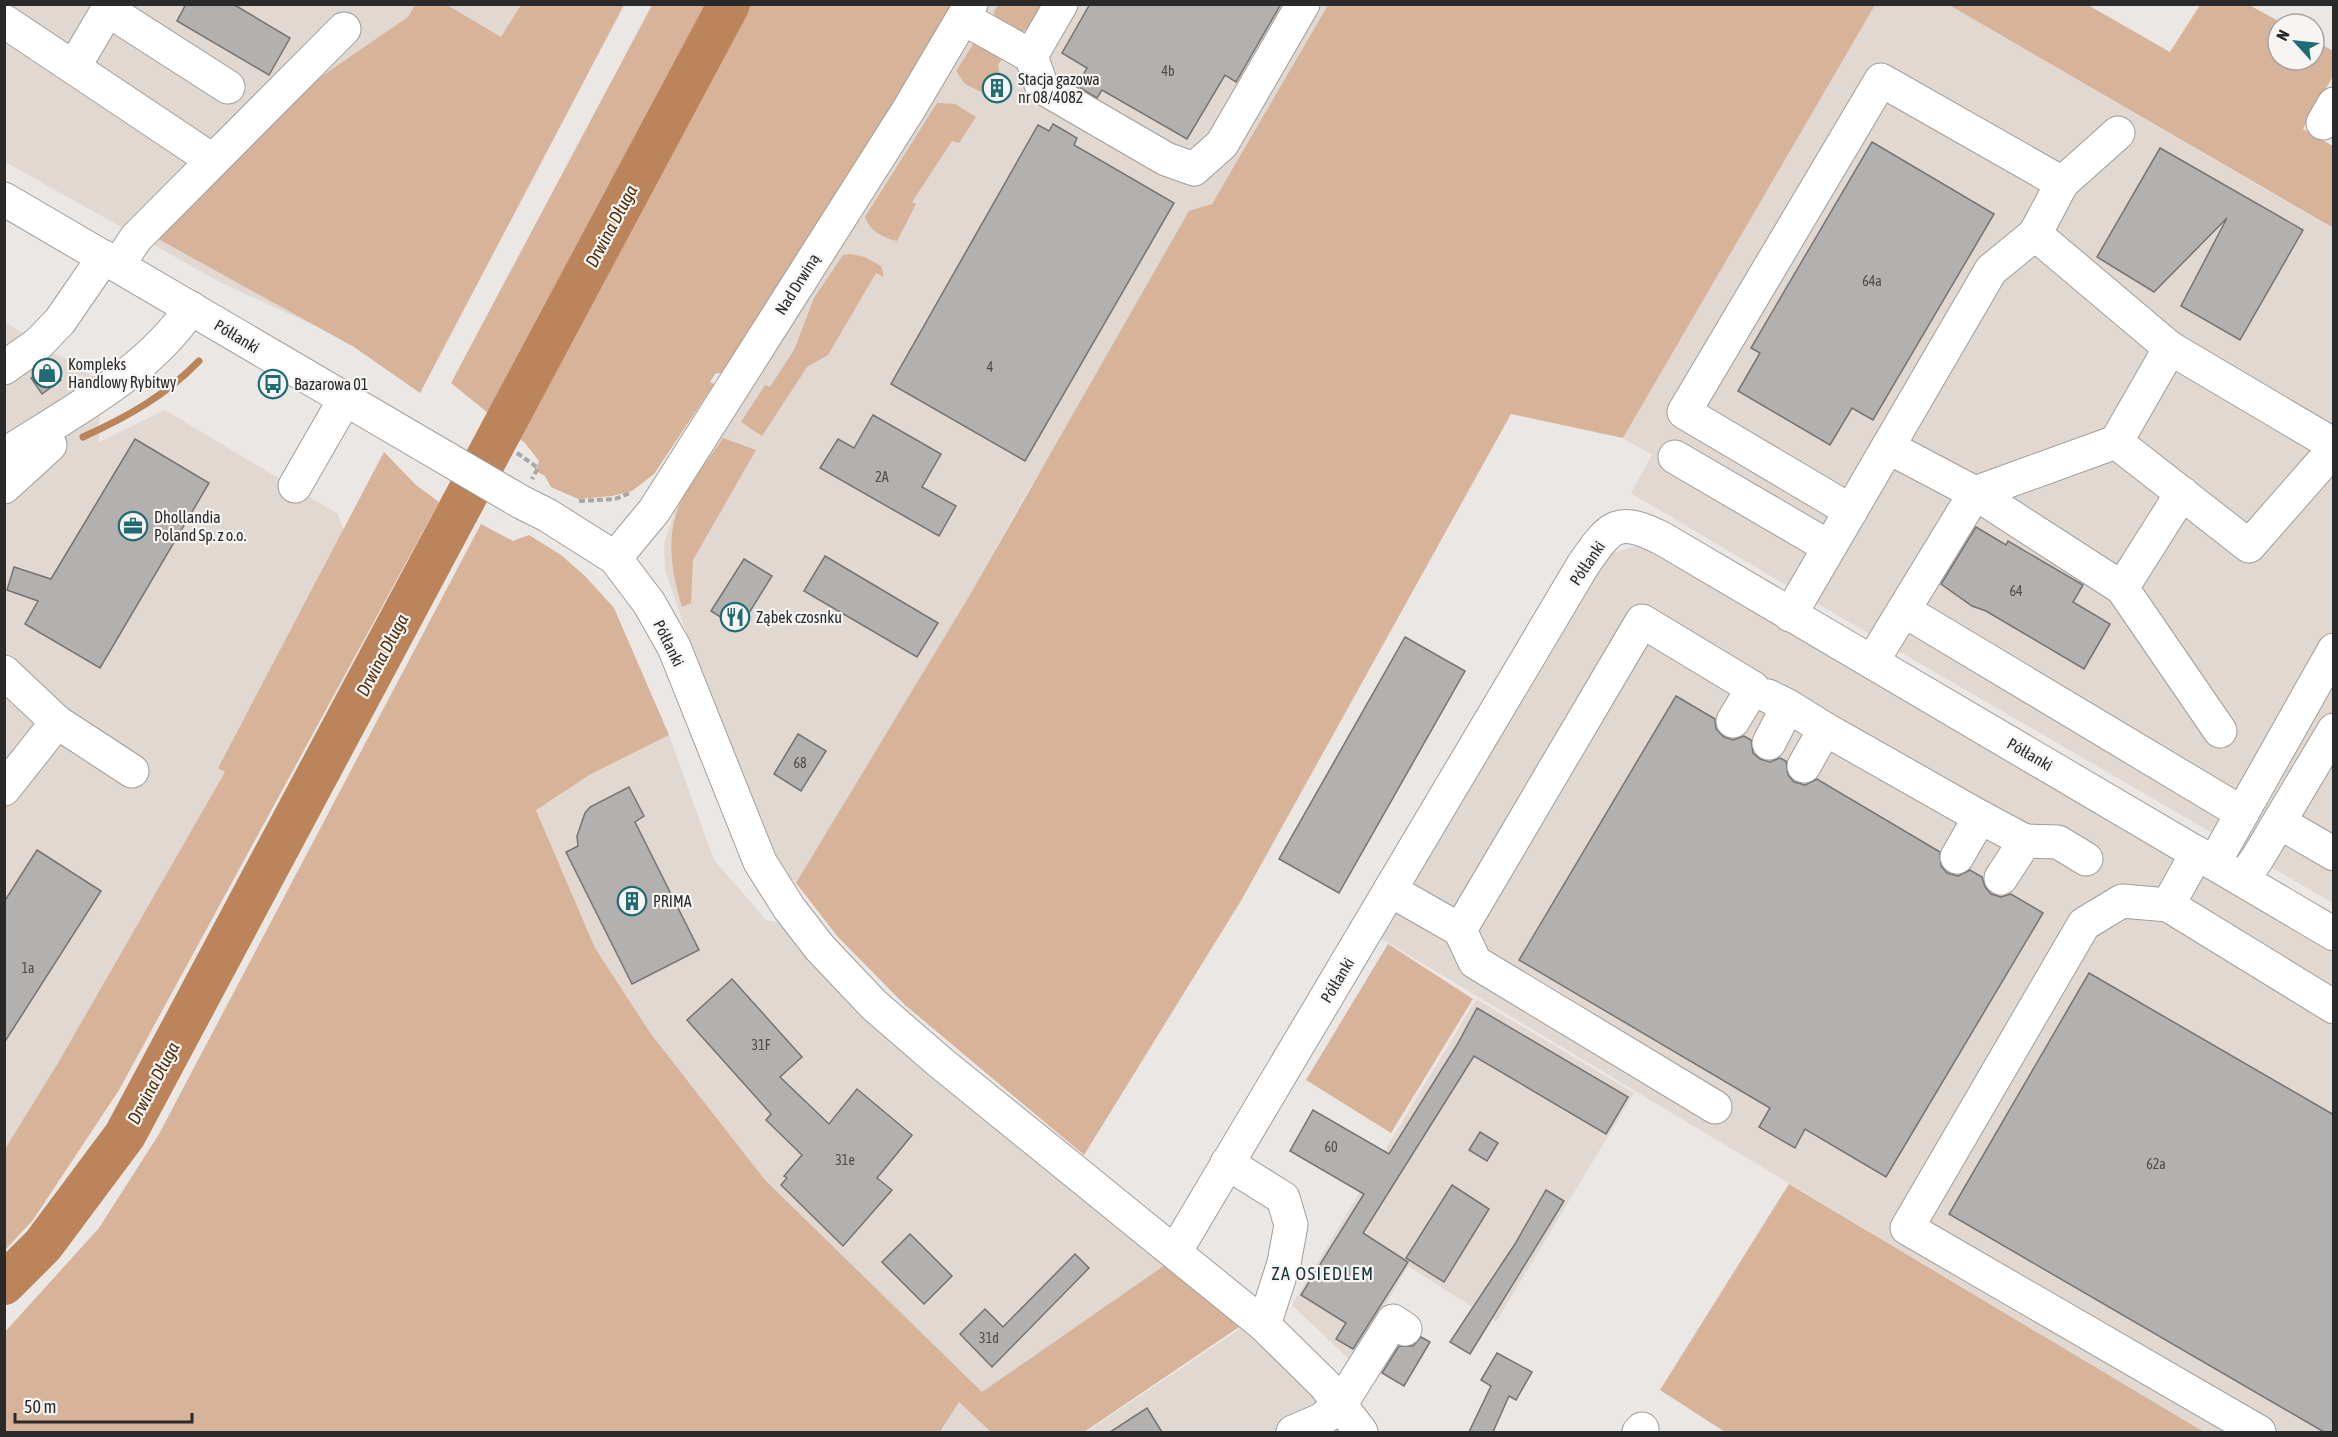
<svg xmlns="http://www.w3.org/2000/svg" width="2338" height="1437" viewBox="0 0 2338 1437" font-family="'Asap Condensed',sans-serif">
  <rect width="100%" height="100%" fill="#eae7e5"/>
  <g fill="#e0d8d1">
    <path d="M5 5H521L326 331 220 282 5 162Z"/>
    <path d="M988 5H1328L1212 204 1027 492 968 598 796 883 768 860 734 771 665 570 664 543 678 502Z"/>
    <path d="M1875 5H1949L2333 229V903L1816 603 1817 584 1804 575 1786 585 1631 493 1652 455 1623 438Z"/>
    <path d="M5 322 55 354 77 364 100 382 99 442 165 410 338 514 344 532 218 767 225 772 58 1063 5 1149Z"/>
    <path d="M1640 545 1653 550 2333 953V1432H2204L1380 938 1605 562 1613 553Z"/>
    <path d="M669 735 714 860 766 920 781 923 857 1011 930 1077 1165 1265 982 1393 765 1180 651 1034 595 948 536 809 591 774Z"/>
    <path d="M1476 999 1634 1093 1496 1322 1408 1266 1352 1362 1292 1305Z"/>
    <path d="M1243 1327 1317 1398 1342 1432H1086Z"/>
    <path d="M959 1402 991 1432H941Z"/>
  </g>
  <g fill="#d7b39a">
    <path d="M415 5H447L501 37 521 5H624L420 393 354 347 153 236 322 76 408 17Z"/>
    <path d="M652 5H956L724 374 716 373 710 382 714 384 654 474 632 491 612 496 578 499 551 487 545 476 536 471 539 461 525 443 451 383Z"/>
    <path d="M998 5H1045L1031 28 1019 33 994 18V12Z"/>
    <path d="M1328 5H1875L1623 438 1511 414 1242 899 1084 1155 905 1005 838 937 796 883 968 598 1189 211 1212 204Z"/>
    <path d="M1949 5H2088L2170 52 2200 5H2249L2284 24H2278V60H2314V40L2333 51V76L2303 129 2333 146V228Z"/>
    <path d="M979 42 998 52 1002 59 998 65 1000 78 994 75 983 93 965 84 956 71 974 43Z"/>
    <path d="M937 103 955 104 976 117 959 143 952 141 912 202 916 204 897 241C883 238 870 231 865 217Z"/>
    <path d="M850 254 865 257 881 266 884 277 876 273 828 355 807 367 762 436 741 422 765 385 770 387 794 350 814 298 843 255Z"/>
    <path d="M723 438 756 450 693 560 691 603 682 607C671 572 665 534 682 499 692 478 710 458 723 438Z"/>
    <path d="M384 452 416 485 439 502 119 1090 33 1220 5 1250V1149L58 1063 225 772 218 768Z"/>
    <path d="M481 524 513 541 529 535 561 555 585 576 614 608 669 735 591 774 536 810 595 948 651 1034 765 1180 982 1392 1165 1265 1239 1327 1084 1432H991L959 1402 940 1432H5L4 1333 99 1228 159 1134Z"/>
    <path d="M1388 944 1473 999 1391 1133 1306 1080Z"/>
    <path d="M1789 1184 2204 1432H1725L1660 1390Z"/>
  </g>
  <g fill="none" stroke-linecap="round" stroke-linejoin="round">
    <path stroke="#bb845a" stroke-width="7" d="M83 437C127 417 165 396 199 361"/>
    <path stroke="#bb845a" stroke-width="42" d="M4 1284 43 1245 125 1135 729 4"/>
  </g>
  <g fill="#b3b1af" stroke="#767372" stroke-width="1.5">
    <path d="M186 4H233L290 38 269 75 177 21Z"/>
    <path d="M1090 4H1281L1236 82 1225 75 1187 139 1102 90 1097 98 1077 86 1087 68 1062 53Z"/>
    <path d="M1053 124 1077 138 1074 145 1174 203 1025 461 891 384 1038 125 1049 131Z"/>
    <path d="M1872 142 1994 214 1873 420 1852 408 1830 445 1738 391 1760 353 1751 348Z"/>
    <path d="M2160 148 2303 230 2240 340 2181 306 2227 218 2154 292 2097 257Z"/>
    <path d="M50 364 61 380 42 394 31 378Z"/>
    <path d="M873 415 941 454 922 487 956 506 939 536 820 468 838 439 854 448Z"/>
    <path d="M135 439 209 483 100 668 25 624 38 601 7 590 14 567 51 579Z"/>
    <path d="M1976 527 2006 545 2008 541 2083 585 2073 602 2110 624 2084 669 1986 611 1972 606 1941 584Z"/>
    <path d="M825 556 938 623 917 657 804 591Z"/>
    <path d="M744 559 772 576 739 629 711 611Z"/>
    <path d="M1405 637 1465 671 1339 893 1279 859Z"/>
    <path d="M1676 696 1715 719 1716 729 1724 737 1733 740 1744 736 1751 740 1753 753 1760 759 1770 762 1780 758 1786 761 1788 775 1794 782 1805 785 1817 779 1940 852 1941 866 1947 873 1958 876 1970 870 1982 877 1985 887 1991 894 2001 897 2011 894 2043 913 1886 1177 1805 1129 1795 1148 1759 1127 1770 1108 1519 960Z"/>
    <path d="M798 734 826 751 801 791 774 774Z"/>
    <path d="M629 787 644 816 635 822 699 950 632 984 566 852 578 846 577 836 585 813 590 807Z"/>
    <path d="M37 850 101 891 4 1043V902Z"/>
    <path d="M2089 973 2334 1115V1432H2324L1949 1214Z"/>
    <path d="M732 979 802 1057 780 1077 829 1124 857 1089 912 1135 877 1178 892 1190 843 1246 781 1185 787 1178 784 1176 802 1155 766 1120 771 1114 687 1020Z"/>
    <path d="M1477 1008 1628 1097 1606 1134 1474 1056 1363 1233 1408 1262 1353 1349 1336 1339 1346 1323 1301 1295 1364 1194 1290 1151 1313 1110 1389 1154 1457 1045Z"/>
    <path d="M1480 1132 1498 1143 1487 1161 1469 1150Z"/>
    <path d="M1452 1185 1489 1209 1444 1282 1406 1258Z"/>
    <path d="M1546 1190 1564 1201 1470 1354 1450 1342 1515 1244Z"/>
    <path d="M910 1234 952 1276 924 1304 882 1262Z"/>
    <path d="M1075 1254 1089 1268 992 1367 960 1334 985 1309 1003 1327Z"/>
    <path d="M1421 1337 1430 1342 1404 1386 1382 1373 1399 1346H1413Z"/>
    <path d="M1497 1353 1532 1372 1516 1400 1509 1396 1493 1432H1469L1491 1386 1481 1380Z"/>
    <path d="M1147 1408 1162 1432H1110Z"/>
  </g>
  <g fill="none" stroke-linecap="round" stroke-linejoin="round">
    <g stroke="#a09d9b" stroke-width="35">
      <g id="minor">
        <path d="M108 10 228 87"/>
        <path d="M963 18 1031 56 1042 87 1166 159 1194 169 1222 144 1303 4"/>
        <path d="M4 21 212 160"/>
        <path d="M1031 56 1061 4"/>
        <path d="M74 67 111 4"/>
        <path d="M2323 123 2334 104"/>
        <path d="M2062 183 2118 133"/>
        <path d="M4 199 521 502 547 515 615 558 649 603 674 647 760 862 789 908 820 948 874 1005 941 1063 1264 1325 1325 1385 1361 1432"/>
        <path d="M2035 234 2170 348 2116 442 1975 493 2122 588"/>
        <path d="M118 265 136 238 344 29"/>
        <path d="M2170 348 2334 445"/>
        <path d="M4 368 39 343 60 321 104 257"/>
        <path d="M2116 442 2249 546 2334 449"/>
        <path d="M4 455C70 412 147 374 191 308"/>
        <path d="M1675 457 1829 547"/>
        <path d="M295 486 345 399"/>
        <path d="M4 487 50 445"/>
        <path d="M2182 493 2122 588 2220 731"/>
        <path d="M615 558 654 511 909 109 971 4"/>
        <path d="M1905 611 2242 813"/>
        <path d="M1790 615 1991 270 2035 234 2062 183 1881 80 1684 412 1851 511"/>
        <path d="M1872 662 1975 493 1888 447"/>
        <path d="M4 672 57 722 4 789"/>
        <path d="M1768 696 1788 706 1769 743"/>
        <path d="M1788 706 1825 729 1804 766"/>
        <path d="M57 722 132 771"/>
        <path d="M1825 729 1980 817 1957 857"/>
        <path d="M1980 817 2025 841 2001 878"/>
        <path d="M2279 822 2334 854"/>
        <path d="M2025 841 2058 842 2086 859"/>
        <path d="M2197 853 2168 905 2334 1007"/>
        <path d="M2214 863 2334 650"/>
        <path d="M2242 879 2257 859 2334 730"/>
        <path d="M1390 890 1460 930 1475 962 1715 1107"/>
        <path d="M2168 905 2122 901 2084 924 1907 1228 2259 1432"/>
        <path d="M1460 930 1642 621 1753 688 1733 721"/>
        <path d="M1227 1163 1283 1198 1291 1225 1284 1263 1264 1325"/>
        <path d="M1175 1252 1583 565C1610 526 1617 515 1663 539L2334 934"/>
        <path d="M1293 1432 1321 1420 1340 1405 1393 1321 1405 1329"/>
        <path d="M1639 1432 1642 1429"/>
      </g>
    </g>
    <g stroke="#a9a7a5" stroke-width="4" stroke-dasharray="6 3" stroke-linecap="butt">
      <path d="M517 453 538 468 532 479"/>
      <path d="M579 501 615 499 630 493"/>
    </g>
    <use href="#minor" stroke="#fff" stroke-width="33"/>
  </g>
  <defs>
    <g id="building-ring" transform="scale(1.5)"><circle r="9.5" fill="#f7f5f3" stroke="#206b74" stroke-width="1.5"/><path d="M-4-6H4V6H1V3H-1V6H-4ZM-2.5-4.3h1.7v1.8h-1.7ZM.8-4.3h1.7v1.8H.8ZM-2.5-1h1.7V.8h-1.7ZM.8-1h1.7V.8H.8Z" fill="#206b74"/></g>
    <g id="shop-ring" transform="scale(1.5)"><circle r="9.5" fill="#f7f5f3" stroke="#206b74" stroke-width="1.5"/><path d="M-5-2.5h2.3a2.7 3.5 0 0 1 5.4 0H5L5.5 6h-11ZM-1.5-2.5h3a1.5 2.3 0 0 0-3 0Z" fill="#206b74"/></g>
    <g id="bus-ring" transform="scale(1.5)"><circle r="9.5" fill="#f7f5f3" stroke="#206b74" stroke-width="1.5"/><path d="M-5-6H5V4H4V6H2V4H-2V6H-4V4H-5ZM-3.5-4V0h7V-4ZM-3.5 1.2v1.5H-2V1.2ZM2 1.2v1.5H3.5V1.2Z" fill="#206b74"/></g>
    <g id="office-ring" transform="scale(1.5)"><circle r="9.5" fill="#f7f5f3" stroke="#206b74" stroke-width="1.5"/><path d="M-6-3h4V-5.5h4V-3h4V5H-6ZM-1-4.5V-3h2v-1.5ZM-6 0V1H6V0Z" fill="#206b74"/></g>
    <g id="restaurant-ring" transform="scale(1.5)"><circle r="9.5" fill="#f7f5f3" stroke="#206b74" stroke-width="1.5"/><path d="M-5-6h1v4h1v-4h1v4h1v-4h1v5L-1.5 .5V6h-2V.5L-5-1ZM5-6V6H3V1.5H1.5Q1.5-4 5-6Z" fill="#206b74"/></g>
  </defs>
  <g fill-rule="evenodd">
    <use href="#building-ring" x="997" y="88"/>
    <use href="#shop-ring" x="47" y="373"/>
    <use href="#bus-ring" x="273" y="384"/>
    <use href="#office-ring" x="133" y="526"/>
    <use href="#restaurant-ring" x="735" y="617"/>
    <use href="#building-ring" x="632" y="901"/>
  </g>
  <g text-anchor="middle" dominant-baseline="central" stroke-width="4.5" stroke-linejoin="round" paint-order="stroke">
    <g font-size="14" fill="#4d4c4b">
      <text x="1168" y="71">4b</text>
      <text x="1872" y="281">64a</text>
      <text x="990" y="367">4</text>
      <text x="882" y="477">2A</text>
      <text x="2016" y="591">64</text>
      <text x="800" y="763">68</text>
      <text x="28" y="968">1a</text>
      <text x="761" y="1045">31F</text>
      <text x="1331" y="1147">60</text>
      <text x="845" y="1160">31e</text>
      <text x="2156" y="1164">62a</text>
      <text x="989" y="1338">31d</text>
    </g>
    <g font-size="16" fill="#2b2a2a" stroke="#f7f5f3" text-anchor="start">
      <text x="1018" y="79">Stacja gazowa<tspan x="1018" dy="18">nr 08/4082</tspan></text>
      <text x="68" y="364">Kompleks<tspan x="68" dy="18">Handlowy Rybitwy</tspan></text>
      <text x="294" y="384">Bazarowa 01</text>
      <text x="154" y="517">Dhollandia<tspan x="154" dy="18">Poland Sp. z o.o.</tspan></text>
      <text x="756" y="617">Ząbek czosnku</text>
      <text x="653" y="901">PRIMA</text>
    </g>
    <g font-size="16" fill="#2b2a2a" stroke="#f7f5f3">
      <text transform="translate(797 284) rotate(-58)">Nad Drwiną</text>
      <text transform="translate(237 336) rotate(31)">Półłanki</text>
      <text transform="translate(1587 563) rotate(-56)">Półłanki</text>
      <text transform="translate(669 643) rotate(64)">Półłanki</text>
      <text transform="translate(2030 754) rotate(30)">Półłanki</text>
      <text transform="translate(1337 980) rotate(-59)">Półłanki</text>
    </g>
    <g font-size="18" font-style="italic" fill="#502b09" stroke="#f7f5f3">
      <text transform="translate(611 226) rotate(-62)">Drwina Długa</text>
      <text transform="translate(382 655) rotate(-62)">Drwina Długa</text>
      <text transform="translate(153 1083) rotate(-62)">Drwina Długa</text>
    </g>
    <g font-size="18" letter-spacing="1.5" fill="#14363a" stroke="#f7f5f3">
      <text x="1323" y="1273">ZA OSIEDLEM</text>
    </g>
  </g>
  <rect width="2338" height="1437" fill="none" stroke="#2b2a2a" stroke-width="12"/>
  <g transform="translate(2296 42) rotate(297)"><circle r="28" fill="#f7f5f3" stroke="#a5a4a3" stroke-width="1.5"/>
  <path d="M0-4.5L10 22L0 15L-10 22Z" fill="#206b74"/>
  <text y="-9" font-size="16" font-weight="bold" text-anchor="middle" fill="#2b2a2a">N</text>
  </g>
  <path d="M15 1413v9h177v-9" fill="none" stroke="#2b2a2a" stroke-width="3"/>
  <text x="24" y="1413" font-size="18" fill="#2b2a2a" stroke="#f7f5f3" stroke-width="4.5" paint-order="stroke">50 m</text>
</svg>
